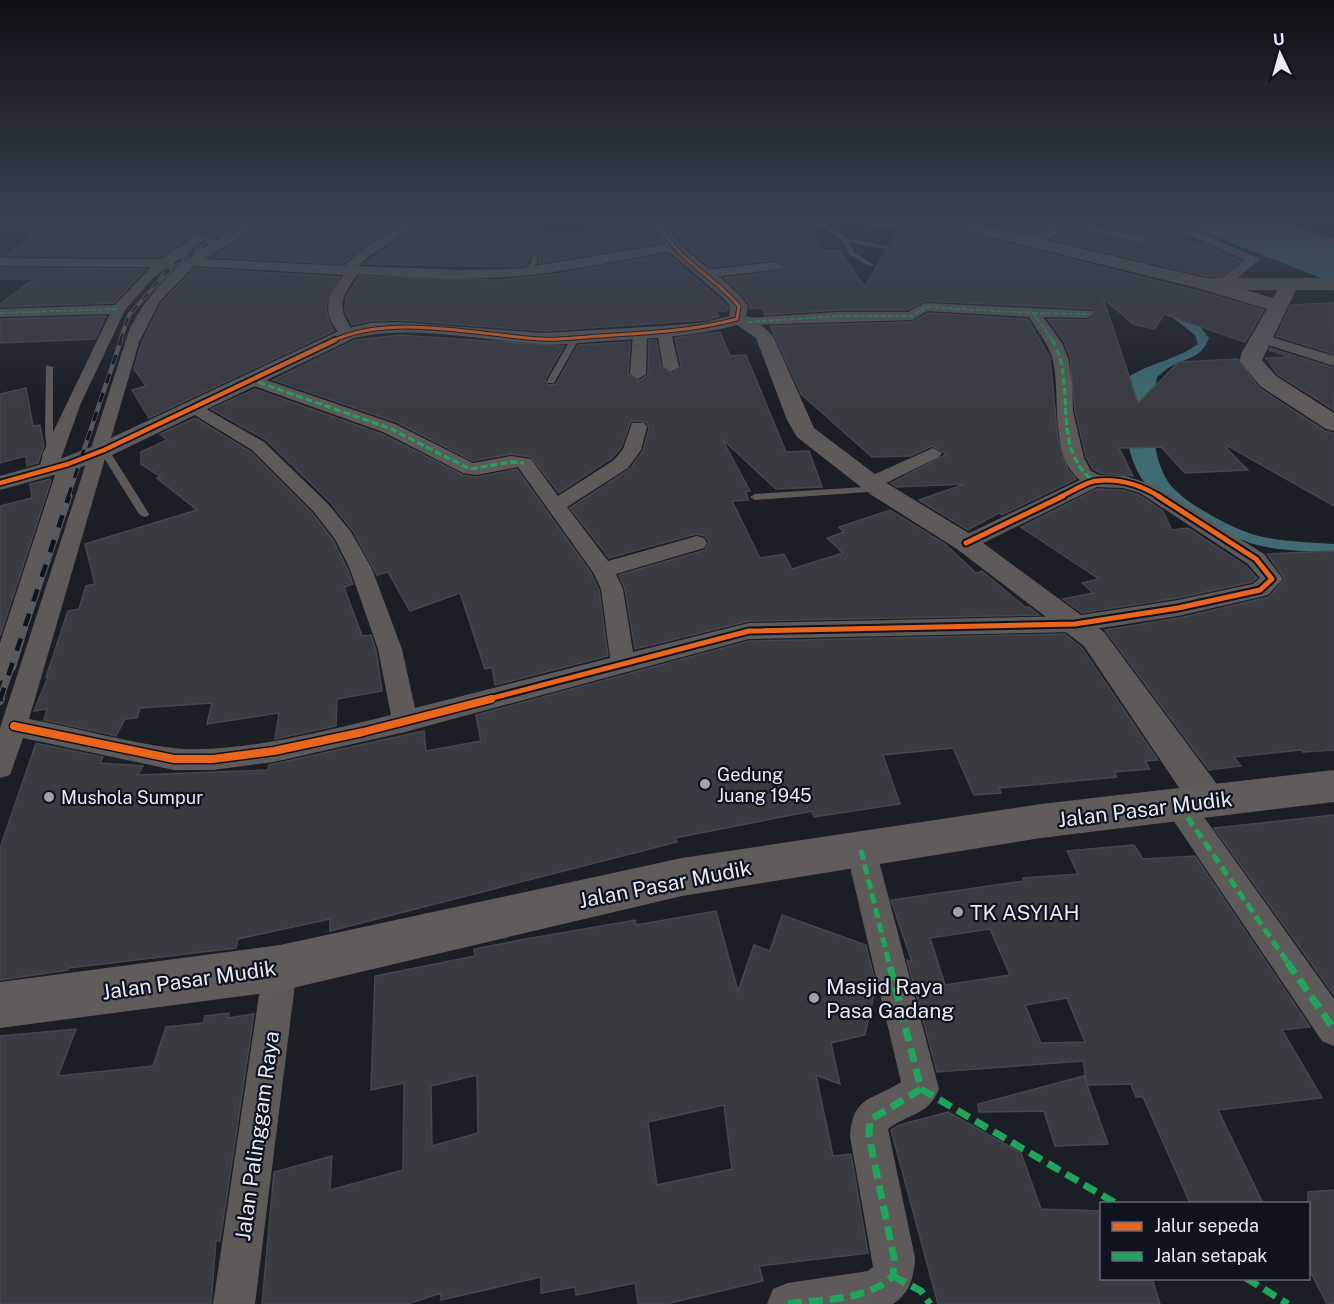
<svg xmlns="http://www.w3.org/2000/svg" width="1334" height="1304" viewBox="0 0 1334 1304" font-family="'Public Sans',sans-serif">
  <rect width="100%" height="100%" fill="#1b1e25"/>
  <g fill="#3f6b72">
    <path d="M823 220C859 220 896 221 931 230 952 236 972 243 992 248 1068 267 1160 267 1209 338 1202 357 1190 357 1174 365 1168 367 1162 373 1157 377 1153 410 1149 450 1167 480 1179 501 1230 527 1252 534 1278 542 1307 542 1334 544V553C1310 551 1285 551 1261 546 1236 541 1152 498 1140 476 1123 446 1124 412 1127 378 1149 363 1176 360 1198 344L1195 335 1131 285 1101 274 1000 254 928 233Z"/>
    <path d="M1172 220H1256L1334 246V283Z"/>
  </g>
  <g fill="none" stroke-linecap="round" stroke-linejoin="round">
    <path fill="#3f6b72" fill-rule="evenodd" d="M0 230 44 232 46 233 44 234 0 232Z"/>
  </g>
  <g fill="#3a3b41" stroke="#46474e" stroke-width="1.5" fill-rule="evenodd">
    <path d="M49 220H110L120 226 127 220H247L197 249 157 285 160 276 204 243 206 236 198 232 160 257 6 256Z"/>
    <path d="M266 220H366L391 229 360 248 343 264 211 257 266 224Z"/>
    <path d="M400 220H510L497 232 541 230V234L592 233 591 225H597L596 223 635 220 636 226 650 225 660 243 539 263V254L532 252 526 265 517 267 364 264 415 228Z"/>
    <path d="M904 220H931L934 225 1202 292 1264 310 1245 342 1164 314 1155 329 1133 324 1103 298 1138 403 1179 362 1238 359 1259 388 1325 431 1334 433V506L1228 446 1226 448 1248 470 1185 473 1161 447 1119 448 1133 476 1100 473 1093 469 1086 457 1075 411 1070 357 1064 342 1048 319 1087 320 1096 315 1092 309 925 301 907 310H838L765 315 762 308 750 309V305L740 293 724 278 781 271 783 264 776 260 710 267 683 244 669 224 711 222 713 226 723 227 747 228 806 226 825 251 839 250 865 287 886 251 892 252 896 248 890 245Z"/>
    <path d="M974 220H1055L1034 235Z"/>
    <path d="M1084 220H1138L1161 225 1191 239 1188 241 1206 245 1241 261 1221 276H1205L1052 239 1067 228 1138 245 1147 239Z"/>
    <path d="M668 254 721 300 728 307 727 311H716L719 316 707 320 544 331 400 320 370 321 352 325 345 310 346 298 359 276 498 280 557 274Z"/>
    <path d="M0 268 146 269 114 303 0 307V304L34 279H0Z"/>
    <path d="M195 268 340 277 326 305 328 319 334 331 149 418 132 390 146 386 134 369 142 342 162 302Z"/>
    <path d="M1334 303V354L1276 336 1291 305Z"/>
    <path d="M928 313 1028 319 1050 358 1058 439 1068 470 1076 479 1002 515 999 513 968 530 919 500 965 484 897 487 891 483 947 454 932 446 910 456 872 457 801 394 770 326 912 322Z"/>
    <path d="M106 316 95 339 0 343V319Z"/>
    <path d="M720 332 730 356 746 355 786 452 809 451 822 487 776 489 722 439 750 491H746L748 500 732 501 760 558 784 554 792 569 843 553 827 538 844 532 839 527 890 510 945 544 976 573 982 571 1025 607H1029L1039 615 749 621 635 649 625 589 619 575 705 550 709 542 705 536 696 534 609 558 570 508 630 469 643 451 649 428 646 422 631 421 621 448 612 458 559 493 531 457 511 454 473 461 396 422 273 380 355 340 400 335 564 346 545 380 548 385 556 384 578 345 630 342 628 374 639 381 648 374 649 340H656L661 367 672 374 681 366 675 338Z"/>
    <path d="M1270 348 1334 368V410L1277 374 1266 358 1290 357 1269 350Z"/>
    <path d="M26 388 33 426 40 425 44 446 38 463 27 466 26 456 0 463V394Z"/>
    <path d="M255 389 382 434 463 475 477 477 517 469 591 573 599 590 608 656 495 685 492 667 485 669 460 593 410 611 388 572 377 575 353 531 330 502 266 440 211 409Z"/>
    <path d="M195 418 251 452 312 513 333 540 348 570 353 584 344 587 362 636 371 635 376 650 382 691 337 699 336 726 275 739 279 713 207 724 212 703 140 708 137 718 125 719 116 736 44 720 47 709 34 711 48 677H46L68 611 79 609 86 586 95 584 85 544 197 510 157 478 161 477 141 464V452L167 440 160 434Z"/>
    <path d="M50 479 51 481 0 636V506L32 498 30 484Z"/>
    <path d="M1097 489 1123 490 1139 495 1163 511 1172 530 1188 528 1246 566 1257 578 1252 582 1178 598 1082 613 1063 599 1093 593 1082 583 1099 579 1021 527Z"/>
    <path d="M1334 551V750L1303 752 1301 750 1234 757 1241 766 1209 770 1105 630 1179 618 1269 597 1285 579 1267 554Z"/>
    <path d="M1065 634 1082 648 1158 760 1145 761 1150 769 1114 772 1117 777 999 788 1001 793 974 795 953 748 883 755 900 804 814 817 812 811 675 838 677 842 330 931V919L238 939 236 948 69 968 68 970 0 980V848L36 743 103 757 100 763 143 766 138 775 268 770 269 765 424 731 426 751 481 741 476 715 749 641Z"/>
    <path d="M1334 815V995L1214 828Z"/>
    <path d="M1134 845 1143 859 1195 856 1310 1027 1282 1030 1322 1098 1218 1110 1263 1203H1190L1143 1097H1136L1131 1084 1087 1085 1108 1144 1055 1146 1044 1111 979 1112 978 1104 1084 1076 1087 1085 1083 1061 937 1072 907 960 912 962 891 900 1024 881 1023 878 1078 874 1067 851ZM990 929 1010 975 945 985 930 938ZM1067 998 1085 1042 1041 1043 1025 1005Z"/>
    <path d="M716 911 738 991 754 945 770 951 782 915 866 945 876 985 865 1035 831 1043 840 1084 816 1075 833 1156 851 1154 868 1253 759 1266 763 1281 666 1304H638L635 1283 576 1295 575 1287 541 1293V1277L441 1300V1293L408 1304H262L274 1172 332 1156 330 1190 403 1170 404 1083 371 1090 375 976 475 956 474 949 526 939 635 920 636 925ZM477 1075 478 1133 432 1146 431 1086ZM724 1105 732 1169 657 1185 648 1122Z"/>
    <path d="M229 1013 228 1018 254 1014 220 1241H216L211 1304H0V1036L76 1029 58 1076 153 1066 166 1027 203 1023 205 1016Z"/>
    <path d="M948 1112 1021 1153 1041 1209 1101 1211V1278H1152L1160 1304H938L891 1130 899 1125Z"/>
    <path d="M1334 1190V1304H1327L1308 1267V1192Z"/>
  </g>
  <g fill="none" stroke-linecap="round" stroke-linejoin="round">
    <g fill="#5e5a59" fill-rule="evenodd">
      <path d="M785 220 826 224 846 238 894 248 891 250 848 242 855 253 874 265 869 266 850 255 842 240 822 227Z"/>
      <path d="M532 254 537 255V263L528 272H524V270L531 263Z"/>
      <path d="M573 335 580 337 554 383H548L547 381Z"/>
      <path d="M46 365 53 367V432L57 453 52 456 47 453 45 432Z"/>
      <path d="M104 447 109 450 149 514 148 516 144 517 139 514 99 450Z"/>
      <path d="M879 486 884 489 882 491 755 500 750 497 755 494Z"/>
    </g>
    <g fill="#5e5a59" fill-rule="evenodd">
      <path d="M112 220H124L125 221 119 224Z"/>
      <path d="M253 220 265 222 204 259 344 266 361 250 397 228 368 220H392L413 227 369 256 358 266 457 270 517 269 671 243 677 247 671 251C620 260 569 272 518 276 465 281 411 277 358 274 339 300 336 307 355 334L348 338C341 337 338 332 334 326 321 306 332 291 344 275L194 266 160 301 139 342 29 719C77 728 125 742 173 748 234 755 330 730 391 715L378 649 350 569 335 539 314 512 252 450 188 411 186 407 194 402 264 442 328 504 351 532 372 569 402 649 415 708 610 658 601 589 593 572 518 467 477 475 463 473 383 432 243 382 241 379 243 376 249 374 395 424 473 463 511 456 531 459 558 496 614 460 623 449 632 423H644L647 427 641 450 628 468 567 507 608 561 697 536 704 538 707 543 704 548 616 574 623 589 633 652 749 623 1075 616 1178 600 1253 584 1260 578 1248 564 1140 493 1123 488 1097 487 973 548H959L956 543 959 538 1080 480C1048 454 1062 392 1052 357 1047 342 1037 330 1029 317L927 311 912 320 743 325 741 322 743 319 748 318 838 312H908L925 303 1092 311 1094 314 1087 318 1043 317 1062 343 1068 358 1072 382 1073 411 1084 458 1091 471 1099 475 1125 476 1154 485 1264 554 1283 579 1268 595 1260 597 1178 616 1075 632 749 639 405 732 274 762 213 770H174L23 738 10 775 0 778V728L130 328C158 275 201 245 253 220Z"/>
      <path d="M1060 220H1074L1145 239 1139 243 1067 226 1037 247H1029V241Z"/>
      <path d="M1154 220H1171L1260 259 1226 288H1216V282L1245 260Z"/>
      <path d="M1258 220H1277L1334 239V247Z"/>
      <path d="M199 234 205 238 203 241 153 278 125 310 81 403 59 464 68 458 77 464 16 668 9 678 0 681V643L56 472 48 476 41 474 39 470 43 453 110 314 0 317V309L115 305 151 267 0 266V258L161 259Z"/>
      <path d="M776 262 782 266 781 269 705 278 698 274 705 270Z"/>
      <path d="M664 328 671 332 679 367 671 372 663 367 657 332Z"/>
      <path d="M640 330 647 334 646 374 638 379 630 374 633 334Z"/>
      <path d="M1261 334 1334 356V366L1256 341 1254 338Z"/>
      <path d="M933 448 942 453 939 457 878 487H864L861 483 864 479Z"/>
      <path d="M1179 793 1189 796 1334 999V1046L1322 1041 1169 814 1165 805 1169 796Z"/>
      <path d="M861 837 871 841 876 850 939 1089C928 1116 909 1113 888 1129L915 1258C914 1277 910 1293 893 1304H767L773 1289 788 1283 868 1271 873 1267 850 1136C853 1095 872 1101 901 1082L846 850 851 841Z"/>
      <path d="M280 952 292 956 297 968 255 1304H213L263 968 268 956Z"/>
    </g>
    <path fill="#5e5a59" fill-rule="evenodd" d="M650 220H664C682 259 724 272 748 306L746 316 754 318 773 336 814 428 888 484 975 537 1104 632 1222 791 1227 802 1222 813 1209 817 1196 813 1084 646 957 549 870 494 797 437 787 420 756 338 737 325C694 337 650 338 605 341 584 342 562 346 541 344 480 341 414 324 354 338L112 455 76 469 0 490V476L60 459 96 445 341 330 370 323 400 322 544 333 664 326 707 322 729 316 730 306 723 298 667 250Z"/>
    <g fill="#615c5c" fill-rule="evenodd">
      <path d="M1205 278 1273 298 1282 282H1296L1298 286 1262 360 1276 376 1334 413V431L1326 429 1260 386 1240 361 1241 354 1267 309 1198 288 1196 284 1198 280Z"/>
      <path d="M1334 770V802L1041 838 682 896 280 991 0 1028V982L280 945 682 858 1041 804Z"/>
    </g>
    <path fill="#5f5a5c" fill-rule="evenodd" d="M933 220H963L1205 278H1334V290H1205L935 223Z"/>
    <g stroke="#5a5a5c" stroke-width="4">
      <path id="rail-far3" d="M120 341 129 315 175 263 249 220"/>
    </g>
    <g stroke="#5a5a5c" stroke-width="4.5">
      <path id="rail-far2" d="M68 497 121 340"/>
    </g>
    <g stroke="#5a5a5c" stroke-width="7">
      <path id="rail-far1" d="M0 700 69 496"/>
    </g>
    <g stroke="#5a5a5c" stroke-width="8">
      <path id="rail" d="M0 701 1 699"/>
    </g>
    <use href="#rail-far3" stroke="#0e131f" stroke-width="2" stroke-dasharray="8" stroke-linecap="butt"/>
    <use href="#rail-far2" stroke="#0e131f" stroke-width="3" stroke-dasharray="10" stroke-linecap="butt"/>
    <use href="#rail-far1" stroke="#0e131f" stroke-width="4.5" stroke-dasharray="13" stroke-linecap="butt"/>
    <use href="#rail" stroke="#0e131f" stroke-width="5" stroke-dasharray="16" stroke-linecap="butt"/>
    <g stroke="#20a55d" stroke-width="2" stroke-dasharray="5 2" stroke-linecap="butt">
      <path d="M0 313 119 309"/>
      <path d="M1033 313 1087 314"/>
      <path d="M748 322 838 316H912L925 307 1033 313 1053 341"/>
    </g>
    <g stroke="#20a55d" stroke-width="3" stroke-dasharray="7 3" stroke-linecap="butt">
      <path d="M1052 340C1078 381 1049 449 1094 481"/>
      <path d="M249 379 389 428 470 469 511 462 524 463"/>
    </g>
    <g stroke="#20a55d" stroke-width="5" stroke-dasharray="10 5" stroke-linecap="butt">
      <path d="M1179 805 1288 963"/>
      <path d="M861 850 889 963"/>
    </g>
    <g stroke="#20a55d" stroke-width="7" stroke-dasharray="14 7" stroke-linecap="butt">
      <path d="M1287 962 1334 1029"/>
      <path d="M921 1089 1117 1204"/>
      <path d="M893 1276 921 1291 930 1304"/>
      <path d="M1246 1278 1288 1304"/>
      <path d="M788 1304C822 1299 868 1301 893 1276L894 1258 869 1136 870 1120 921 1089 889 962"/>
    </g>
    <g stroke="#0e131f" stroke-width="5">
      <path id="cycleway-far3" d="M332 341C393 313 475 335 541 339 560 340 581 337 600 336 647 333 692 331 737 319L739 306C713 275 674 259 657 220"/>
    </g>
    <g stroke="#0e131f" stroke-width="8">
      <g id="cycleway-far2">
        <path d="M0 483 68 464 104 450 335 340"/>
        <path d="M1060 497C1071 492 1084 483 1095 481 1118 478 1141 485 1160 497"/>
      </g>
    </g>
    <g stroke="#0e131f" stroke-width="9">
      <g id="cycleway-far1">
        <path d="M966 543 1063 496"/>
        <path d="M485 700 749 631 1075 624 1178 608 1260 590 1272 579 1256 559 1158 496"/>
      </g>
    </g>
    <g stroke="#0e131f" stroke-width="11">
      <path id="cycleway" d="M14 726 174 759H213L274 751 363 732 491 699"/>
    </g>
    <use href="#cycleway-far3" stroke="#eb651d" stroke-width="3"/>
    <use href="#cycleway-far2" stroke="#eb651d" stroke-width="4.5"/>
    <use href="#cycleway-far1" stroke="#eb651d" stroke-width="5"/>
    <use href="#cycleway" stroke="#eb651d" stroke-width="8"/>
  </g>
  <linearGradient id="sky" x2="0" y2="1"><stop stop-color="#0f1014"/><stop offset="0.55" stop-color="#394151"/><stop offset="1" stop-color="#394151" stop-opacity="0"/></linearGradient>
  <rect width="1334" height="403" fill="url(#sky)"/>
  <g fill="#a0a3ac" stroke="#0e131f" stroke-width="2">
    <circle cx="705" cy="784" r="6"/>
    <circle cx="49" cy="797" r="6"/>
    <circle cx="958" cy="912" r="6"/>
    <circle cx="814" cy="998" r="6"/>
  </g>
  <g text-anchor="middle" dominant-baseline="central" stroke-width="4.5" stroke-linejoin="round" paint-order="stroke">
    <g font-size="18" fill="#e7ebf4" stroke="#0e131f" text-anchor="start">
      <text x="717" y="774">Gedung<tspan x="717" dy="21">Juang 1945</tspan></text>
      <text x="61" y="797">Mushola Sumpur</text>
    </g>
    <g font-size="21" fill="#e7ebf4" stroke="#0e131f">
      <text transform="translate(1145 809) rotate(-7)">Jalan Pasar Mudik</text>
      <text transform="translate(665 884) rotate(-11)">Jalan Pasar Mudik</text>
      <text transform="translate(189 980) rotate(-8)">Jalan Pasar Mudik</text>
      <text transform="translate(257 1136) rotate(-82)">Jalan Palinggam Raya</text>
    </g>
    <g font-size="21" fill="#e7ebf4" stroke="#0e131f" text-anchor="start">
      <text x="970" y="912">TK ASYIAH</text>
      <text x="826" y="986">Masjid Raya<tspan x="826" dy="24">Pasa Gadang</tspan></text>
    </g>
  </g>
  <rect x="1100" y="1202" width="210" height="78" fill="#0e131f" stroke="#656974" stroke-width="1.5"/>
  <rect x="1112" y="1222" width="30" height="9" fill="#eb651d" stroke="#656974" stroke-width="1.5"/>
  <text x="1154" y="1232" font-size="18" fill="#e7ebf4">Jalur sepeda</text>
  <rect x="1112" y="1252" width="30" height="9" fill="#20a55d" stroke="#656974" stroke-width="1.5"/>
  <text x="1154" y="1262" font-size="18" fill="#e7ebf4">Jalan setapak</text>
  <g transform="translate(1280 54) rotate(355)" stroke="#0e131f" stroke-width="4.5" paint-order="stroke">
  <path d="M0-4.5L10 22L0 15L-10 22Z" fill="#e7ebf4"/>
  <text y="-9" font-size="16" font-weight="bold" text-anchor="middle" fill="#e7ebf4">U</text>
  </g>
</svg>
